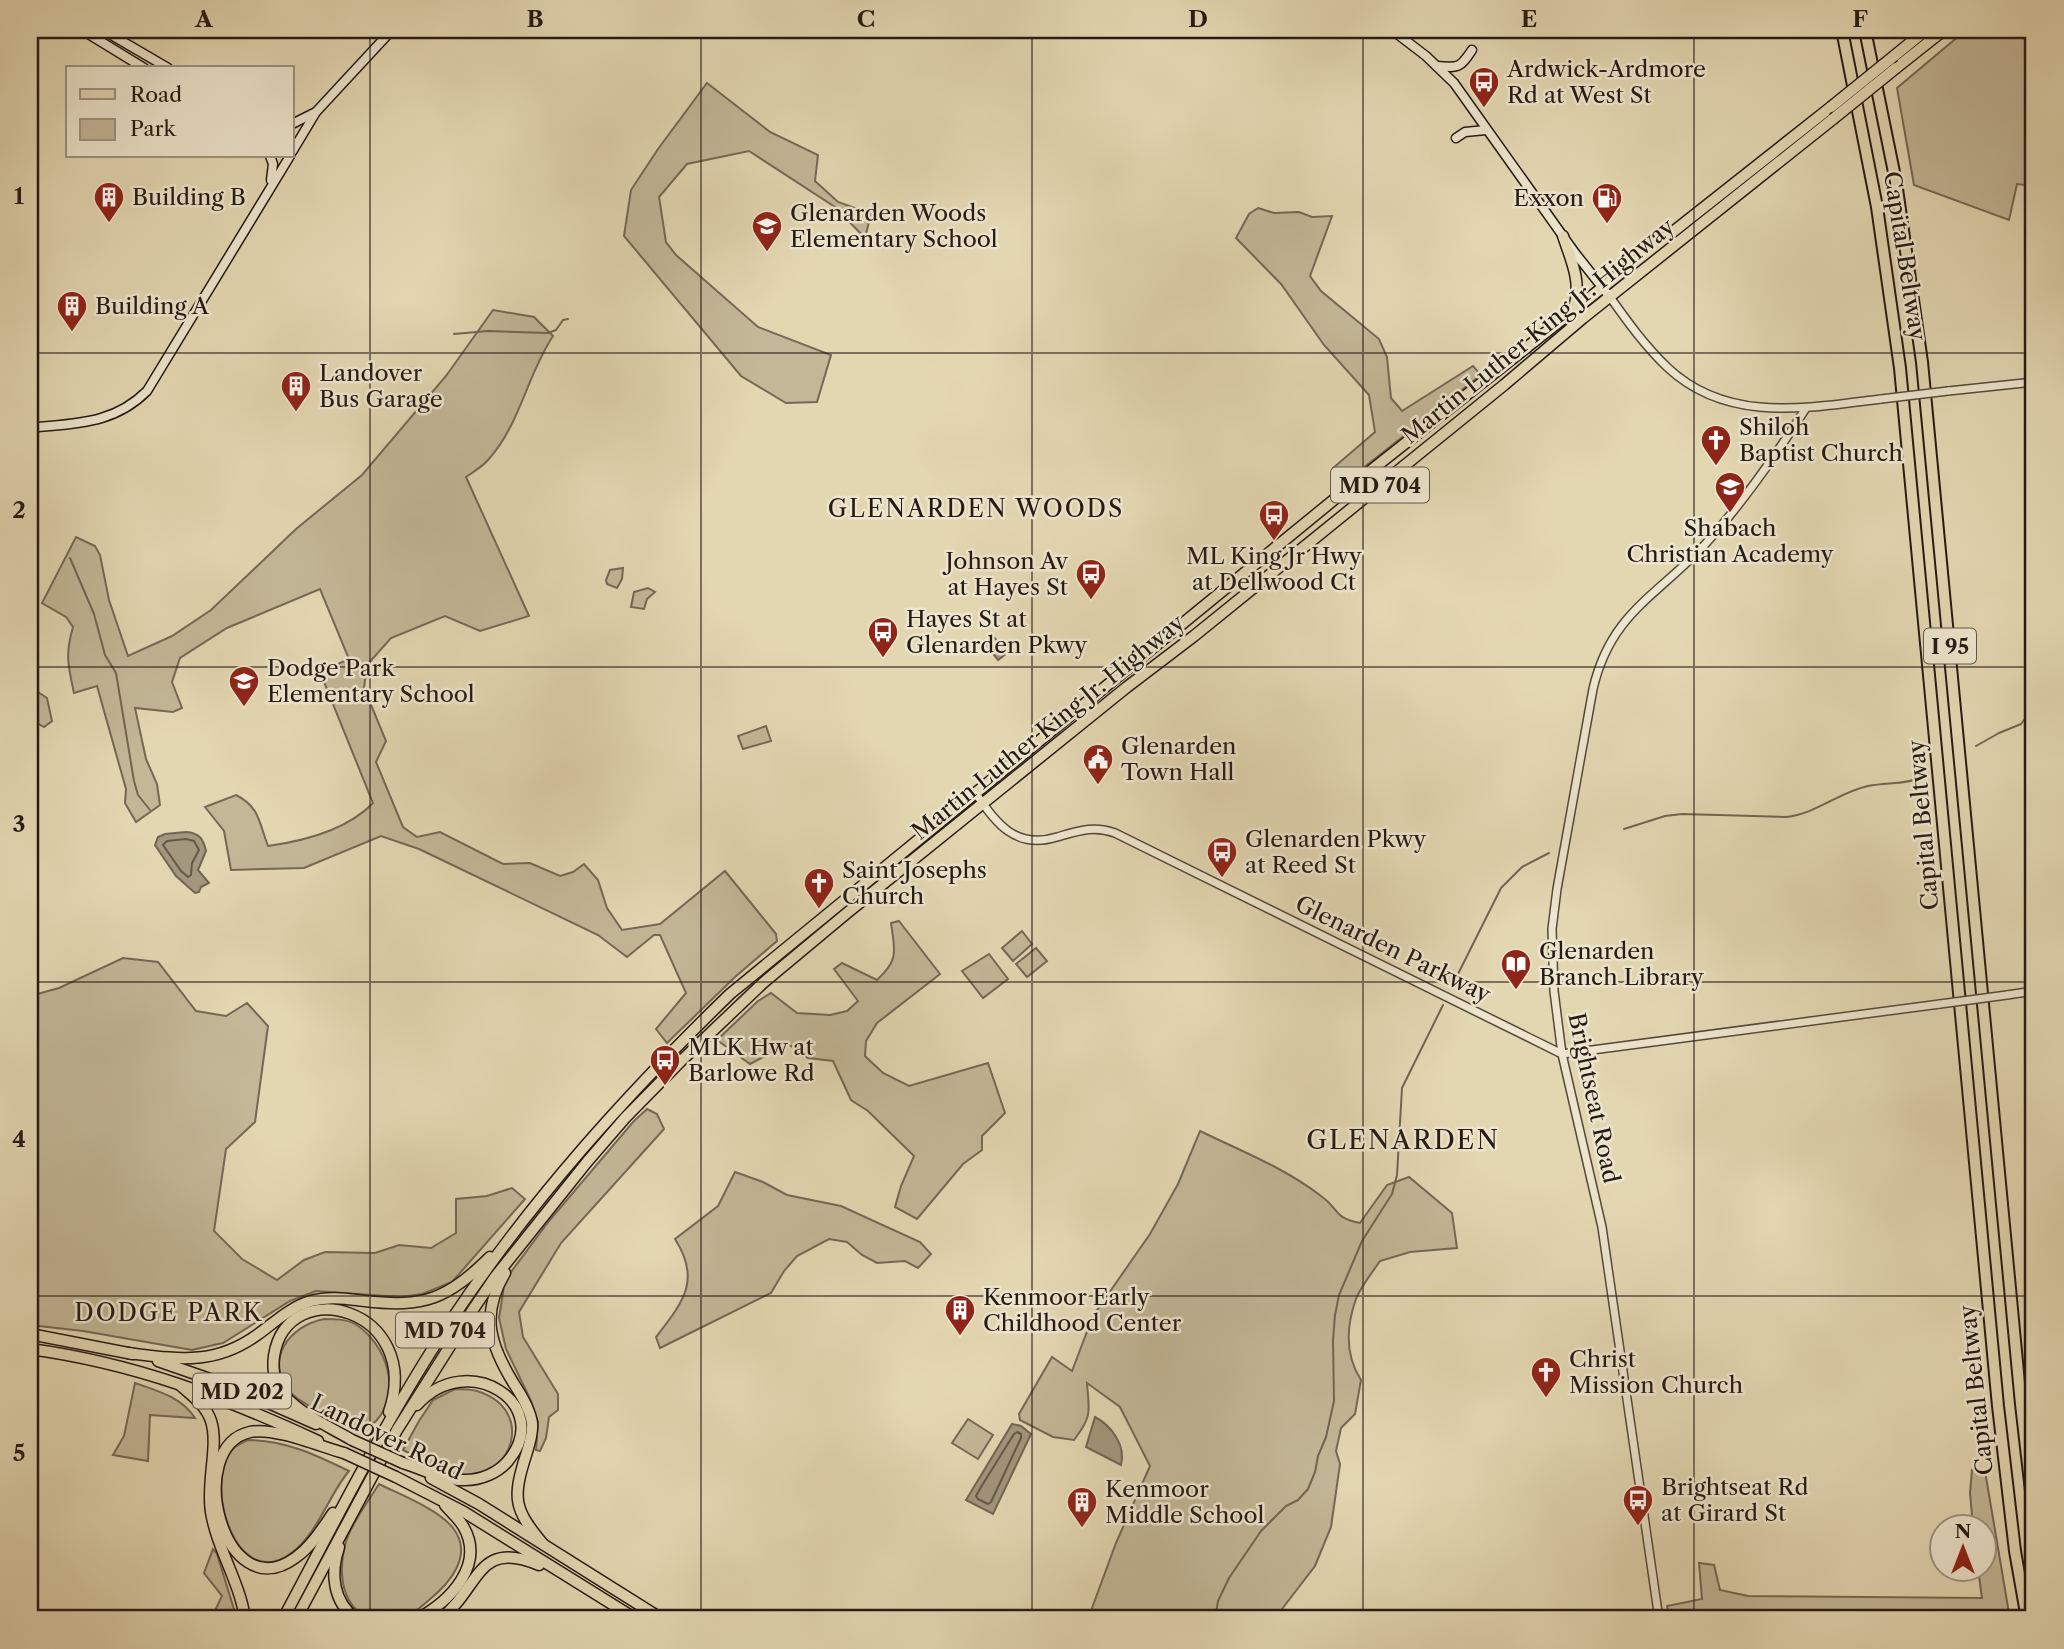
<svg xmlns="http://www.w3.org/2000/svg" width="2064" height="1649" viewBox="0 0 2064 1649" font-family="'Libre Caslon Text',serif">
  <rect width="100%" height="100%" fill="#e3d7b2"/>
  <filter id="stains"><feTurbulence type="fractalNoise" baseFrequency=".00286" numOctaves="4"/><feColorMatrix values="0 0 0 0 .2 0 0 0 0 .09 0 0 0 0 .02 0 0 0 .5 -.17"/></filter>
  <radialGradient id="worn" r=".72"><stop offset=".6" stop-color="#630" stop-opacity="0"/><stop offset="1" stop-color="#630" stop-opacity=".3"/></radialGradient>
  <g fill="#c3b797" stroke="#746856" stroke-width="2">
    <path d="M1966 30H2034V186L2017 184 2009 220 1914 185 1897 88Z"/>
    <path d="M707 83 770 132 818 155 815 181 838 202 871 214 865 238 835 207 749 151 687 164 659 197 666 242 676 255 758 327 831 355 817 402 786 403 741 376 624 236 631 190 658 149Z"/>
    <path d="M1258 208 1274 213 1299 212 1312 217 1332 216 1310 276 1321 291 1379 339 1387 357 1391 398 1402 411 1473 366 1481 375 1339 487 1333 468 1375 432 1369 395 1324 345 1281 284 1236 238 1249 214Z"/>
    <path d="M493 310 534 317 553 336C527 375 520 425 488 460 482 467 473 472 466 477L529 616 480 631 445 616 391 638 367 665 364 688 386 741 376 762 403 827 417 837 440 832 503 864 530 863 560 876 573 872 584 864 598 880 607 908 622 930 660 924 725 871 776 934 777 941 735 977 667 1043 656 1029 686 993 660 935H654L627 957 598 935 419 849 381 836 304 868 231 870 224 831 205 807 236 795C260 807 259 823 268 846 304 841 347 830 373 803L320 672 349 659 320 589 227 628 180 658 172 682 182 708 173 712 135 708 146 759 157 784 160 805 136 822 125 803 126 789 97 686 74 693C68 666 65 654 73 627L66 617 42 603 76 537 95 546 100 555 109 600 128 656 172 636 211 610 296 529 362 475 446 376Z"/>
    <path d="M623 568 622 579 617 588 607 584 606 580 610 570Z"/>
    <path d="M648 588 655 592 647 599 644 609 631 607 634 592Z"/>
    <path d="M32 688 47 698 52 721 44 727 30 719V692Z"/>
    <path d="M766 726 771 741 743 749 738 736Z"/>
    <path d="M899 921 940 974 877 1023 866 1041 865 1056 883 1073 909 1086 988 1063 1005 1113 982 1136V1150L963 1164 917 1219 895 1207 901 1186 914 1156 868 1111 851 1100 833 1061 808 1058 788 1044 750 1064 717 1040 758 1001 771 993 797 1013 830 1015 847 1011 858 1001 834 969 842 963 877 980C899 960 895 951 891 923Z"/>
    <path d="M1022 931 1032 944 1013 961 1002 948Z"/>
    <path d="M1036 948 1047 961 1027 977 1016 964Z"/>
    <path d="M989 954 1008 979 983 998 962 971Z"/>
    <path d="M123 958 158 962 196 1011 226 1016 247 1003 268 1026 255 1122 226 1149 214 1231 242 1259 277 1280 304 1260 325 1252 375 1253 399 1245 431 1248 456 1233V1199L487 1196 512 1188 525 1199 452 1282 422 1294 401 1297 316 1291 290 1301 223 1343 192 1350 83 1331 30 1325V996L59 988Z"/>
    <path d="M647 1109 657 1114 664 1129 561 1243 519 1312 523 1337 558 1394V1410L549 1417 546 1438 540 1451 536 1450 538 1422 531 1401 506 1349 499 1318 505 1280 549 1221 633 1122Z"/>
    <path d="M1200 1131C1241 1151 1285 1168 1321 1196 1340 1209 1333 1218 1360 1223L1387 1185 1409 1177 1452 1213 1457 1248 1410 1252 1380 1261C1372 1273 1361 1286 1356 1299 1346 1327 1345 1355 1361 1380L1355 1414 1341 1428 1336 1451 1340 1464 1331 1527 1315 1566 1282 1609V1619H1088L1116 1543 1150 1466 1120 1407 1087 1383C1089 1411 1093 1415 1074 1440L1053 1437 1020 1420 1019 1414 1052 1357 1072 1371 1093 1316 1150 1234 1178 1184Z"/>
    <path d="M735 1172 763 1182 787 1195 841 1206 920 1242 931 1254 918 1268 905 1261 877 1263 862 1255 847 1242 829 1239 797 1256 784 1271 771 1293 660 1348 656 1337C682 1303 702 1281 675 1239L718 1206Z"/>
    <path d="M324 1319C334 1319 346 1319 355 1324 386 1343 403 1392 376 1421 372 1425 362 1428 357 1427 342 1424 300 1403 291 1393 263 1360 289 1326 324 1319Z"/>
    <path d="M135 1383C158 1391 181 1397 195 1418L150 1415 148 1461 113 1455 124 1436Z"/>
    <path d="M455 1389C462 1389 470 1389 477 1391 536 1409 513 1479 464 1476 444 1474 421 1458 403 1450L419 1421 433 1400Z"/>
    <path d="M968 1419 993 1435 978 1459 952 1443Z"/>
    <path d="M248 1440C285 1440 316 1455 349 1471 328 1496 318 1534 290 1554 235 1593 202 1481 234 1448 237 1445 244 1442 248 1440Z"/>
    <path d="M1972 1470 1985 1471 2010 1619H1670L1667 1606 1702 1599 1699 1563 1714 1565 1720 1590 1748 1596 1982 1598 1978 1569 1983 1568V1526H1973L1970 1493Z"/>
    <path d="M379 1484C401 1495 438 1509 453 1528 474 1555 450 1583 429 1600 420 1608 410 1617 397 1619 348 1627 335 1585 345 1545 349 1527 369 1500 379 1484Z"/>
    <path d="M213 1549 217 1554 237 1619H211L222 1596 204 1573Z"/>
  </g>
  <g fill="#a3977d" stroke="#716553" stroke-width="2">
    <path d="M993 636 1007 653 998 660 985 643Z"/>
    <path d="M186 832C199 833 203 838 206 851L198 870 209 883 201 887 199 892 195 893 176 876 155 845 158 837 165 834Z"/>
    <path d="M1095 1417C1112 1426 1126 1446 1121 1465L1086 1447Z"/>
    <path d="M1012 1424 1021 1426 1031 1434 993 1514 966 1500Z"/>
  </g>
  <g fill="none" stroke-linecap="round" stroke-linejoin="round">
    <g stroke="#645849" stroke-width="2">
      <path d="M186 839 194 841 199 850 192 863 191 875 188 877 181 871 163 845 167 841Z"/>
      <path d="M1017 1432 1021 1434V1438L991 1502 988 1504 978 1499 976 1496 981 1487 1014 1434Z"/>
    </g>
    <g stroke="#716553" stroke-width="2">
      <path d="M454 334 488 331 548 333 556 330 563 320 568 319"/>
      <path d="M70 558 94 614 105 655 116 673 134 781 138 795 150 810"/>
      <path d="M1976 746 1999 733 2021 724 2034 707"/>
      <path d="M1624 829 1665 816 1682 814 1786 817C1816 814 1839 792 1868 786 1887 782 1905 785 1923 777"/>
      <path d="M1451 988 1501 888 1522 867 1549 853"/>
      <path d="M1215 1619 1218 1601 1229 1578 1261 1531 1286 1506 1298 1500 1308 1489 1315 1472 1318 1456 1326 1437 1334 1401 1333 1340 1335 1315 1339 1295 1362 1241 1392 1194 1397 1175 1402 1088 1443 1005"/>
    </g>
    <g stroke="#55493c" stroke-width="10">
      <g id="tertiary">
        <path d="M1610 297C1627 321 1645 346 1667 367 1727 424 1807 408 1881 399"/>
        <path d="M1948 391 2034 382"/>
        <path d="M975 792C995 823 1016 850 1057 837 1078 831 1094 825 1115 833L1562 1054 1940 1004"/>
        <path d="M2007 995 2034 991"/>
        <path d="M1659 1619 1602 1227 1562 1054 1554 991 1552 929 1557 889 1593 689C1611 611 1660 595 1708 541 1745 500 1776 455 1806 408"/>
      </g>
    </g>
    <g stroke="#261a15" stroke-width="11">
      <g id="secondary">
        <path d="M82 30 144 68"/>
        <path d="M103 30 168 68"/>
        <path d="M1392 30 1426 56 1454 83 1575 253 1610 297"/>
        <path d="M1437 66C1459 68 1460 68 1472 50"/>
        <path d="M292 124 314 113"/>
        <path d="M1456 138 1465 132 1486 130"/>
        <path d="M292 152 316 112 392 30"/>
        <path d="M270 156 273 164 271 180"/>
        <path d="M30 428C74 423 113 425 147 391L290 156"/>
      </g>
    </g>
    <g stroke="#261a15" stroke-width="13">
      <g id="primary">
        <path d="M1894 56 1926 30"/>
        <path d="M1896 68 1944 30"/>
        <path d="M1563 236C1571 260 1582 282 1574 308"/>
        <path d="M505 1273C480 1315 490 1345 514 1384 522 1396 530 1409 532 1423 533 1435 529 1445 526 1455 512 1499 514 1509 543 1544"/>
        <path d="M30 1334 133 1354"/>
        <path d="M30 1349C134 1363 223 1397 318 1441"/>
        <path d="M128 1353C177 1359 214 1366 257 1335 274 1323 290 1307 311 1301 329 1296 347 1299 365 1301 425 1308 447 1299 490 1257"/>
        <path d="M158 1361 230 1386 316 1424"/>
        <path d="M180 1385C191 1395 206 1405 211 1421 219 1445 206 1483 211 1512 217 1549 240 1582 245 1619"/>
        <path d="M352 1440C330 1427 302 1415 285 1396 275 1386 272 1370 274 1356 287 1272 424 1308 389 1412"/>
        <path d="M403 1463C422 1469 445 1481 465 1480 481 1480 498 1473 508 1461 555 1405 468 1348 417 1405"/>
        <path d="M396 1477 464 1512 636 1619"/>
        <path d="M431 1478 479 1504 662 1619"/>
        <path d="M333 1513C322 1529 311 1547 295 1558 223 1610 183 1447 250 1432 274 1427 319 1446 344 1453"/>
        <path d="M339 1547C330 1573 333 1602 356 1619"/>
        <path d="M283 1619C337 1518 388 1415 452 1319 532 1199 627 1094 730 994L1336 498 1831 107"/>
        <path d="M296 1619 397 1430 474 1308 495 1277 587 1162 625 1118 681 1061 763 983 847 913 1127 687 1194 636 1504 385 1583 318 1833 119"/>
        <path d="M417 1619C450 1601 486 1565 463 1526 458 1518 451 1512 445 1505"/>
        <path d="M440 1619C480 1589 476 1538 539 1565"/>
      </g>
    </g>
    <g stroke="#261a15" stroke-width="14">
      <g id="motorway">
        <path d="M1842 30 1877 207 1900 368 1998 1406 2015 1551 2027 1619"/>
        <path d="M1865 30 1896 182 1922 362 2021 1404 2034 1517"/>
      </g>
    </g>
    <use href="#tertiary" stroke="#ede5cd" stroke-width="7"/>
    <use href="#secondary" stroke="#ede5cd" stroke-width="8"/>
    <use href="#primary" stroke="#e3d7b2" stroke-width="10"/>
    <use href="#motorway" stroke="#e3d7b2" stroke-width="10"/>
    <g stroke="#55493c" stroke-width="10" stroke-linecap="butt">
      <g id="tertiary-bridge">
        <path d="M1881 399 1948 391"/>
        <path d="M1940 1004 2007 995"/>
      </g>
    </g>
    <g stroke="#261a15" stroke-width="13" stroke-linecap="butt">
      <g id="primary-bridge">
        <path d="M1831 107 1894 56"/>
        <path d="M1833 119 1896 68"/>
        <path d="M352 1440 403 1463"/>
        <path d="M344 1453 396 1477"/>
      </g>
    </g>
    <use href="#tertiary-bridge" stroke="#ede5cd" stroke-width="7"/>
    <use href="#primary-bridge" stroke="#e3d7b2" stroke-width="10"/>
  </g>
  <path fill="none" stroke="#261a15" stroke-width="2" stroke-opacity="0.55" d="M370 30V1619M701 30V1619M1032 30V1619M1363 30V1619M1694 30V1619M30 353H2034M30 667H2034M30 982H2034M30 1296H2034"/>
  <defs>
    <g id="bus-pin" transform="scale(1.575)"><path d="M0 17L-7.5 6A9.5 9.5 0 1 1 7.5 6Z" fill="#8f2418" stroke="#ede5cd"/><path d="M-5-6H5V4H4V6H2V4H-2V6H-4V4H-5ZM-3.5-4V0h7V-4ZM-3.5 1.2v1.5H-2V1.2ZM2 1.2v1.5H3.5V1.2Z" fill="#fff"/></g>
    <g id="building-pin" transform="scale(1.575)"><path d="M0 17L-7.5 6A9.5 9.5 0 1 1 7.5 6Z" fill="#8f2418" stroke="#ede5cd"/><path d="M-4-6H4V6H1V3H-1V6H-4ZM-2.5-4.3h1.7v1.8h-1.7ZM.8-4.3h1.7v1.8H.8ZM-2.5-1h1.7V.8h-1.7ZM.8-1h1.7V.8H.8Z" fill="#fff"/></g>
    <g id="fuel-pin" transform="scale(1.575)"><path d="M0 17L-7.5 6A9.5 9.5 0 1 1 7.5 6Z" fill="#8f2418" stroke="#ede5cd"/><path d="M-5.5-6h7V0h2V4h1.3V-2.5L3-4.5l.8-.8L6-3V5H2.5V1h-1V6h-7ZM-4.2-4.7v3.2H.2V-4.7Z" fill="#fff"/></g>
    <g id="school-pin" transform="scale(1.575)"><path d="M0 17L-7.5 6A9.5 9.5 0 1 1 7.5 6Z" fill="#8f2418" stroke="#ede5cd"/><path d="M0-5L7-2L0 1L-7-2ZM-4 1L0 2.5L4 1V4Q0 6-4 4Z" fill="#fff"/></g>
    <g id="church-pin" transform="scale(1.575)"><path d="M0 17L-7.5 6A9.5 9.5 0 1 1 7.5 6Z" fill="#8f2418" stroke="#ede5cd"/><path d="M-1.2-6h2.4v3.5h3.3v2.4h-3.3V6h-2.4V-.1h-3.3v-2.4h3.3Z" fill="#fff"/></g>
    <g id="civic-pin" transform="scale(1.575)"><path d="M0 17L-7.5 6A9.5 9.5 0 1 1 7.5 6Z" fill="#8f2418" stroke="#ede5cd"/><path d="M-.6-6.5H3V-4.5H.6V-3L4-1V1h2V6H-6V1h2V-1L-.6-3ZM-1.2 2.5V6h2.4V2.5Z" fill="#fff"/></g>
    <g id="library-pin" transform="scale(1.575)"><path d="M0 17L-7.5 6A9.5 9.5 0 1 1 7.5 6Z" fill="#8f2418" stroke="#ede5cd"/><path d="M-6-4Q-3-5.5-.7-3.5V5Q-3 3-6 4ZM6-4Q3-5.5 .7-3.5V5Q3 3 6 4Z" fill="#fff"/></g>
  </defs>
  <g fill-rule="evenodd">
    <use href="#bus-pin" x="1484" y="82"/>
    <use href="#building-pin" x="109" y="197"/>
    <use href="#fuel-pin" x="1607" y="198"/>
    <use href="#school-pin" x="767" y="226"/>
    <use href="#building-pin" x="72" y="306"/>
    <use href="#building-pin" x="296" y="386"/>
    <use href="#church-pin" x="1716" y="440"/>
    <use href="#school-pin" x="1730" y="487"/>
    <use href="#bus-pin" x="1274" y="515"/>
    <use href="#bus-pin" x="1091" y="574"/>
    <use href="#bus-pin" x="883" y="632"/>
    <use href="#school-pin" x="244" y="681"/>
    <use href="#civic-pin" x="1098" y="759"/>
    <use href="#bus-pin" x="1222" y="852"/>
    <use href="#church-pin" x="819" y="883"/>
    <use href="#library-pin" x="1516" y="964"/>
    <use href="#bus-pin" x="665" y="1060"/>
    <use href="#building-pin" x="960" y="1310"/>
    <use href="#church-pin" x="1546" y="1372"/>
    <use href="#bus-pin" x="1638" y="1500"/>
    <use href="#building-pin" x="1082" y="1502"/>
  </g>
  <g text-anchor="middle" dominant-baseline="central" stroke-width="5" stroke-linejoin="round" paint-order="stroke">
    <g fill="#ede5cd" stroke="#62574c" stroke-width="2">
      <rect x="1331" y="467.5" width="98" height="35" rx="5"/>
      <rect x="1924" y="628.5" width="52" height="35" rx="5"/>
      <rect x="396" y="1312.5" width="98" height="35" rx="5"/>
      <rect x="193" y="1373.5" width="98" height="35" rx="5"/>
    </g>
    <g font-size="21" font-weight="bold" fill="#261a15">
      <text x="1380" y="485">MD 704</text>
      <text x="1950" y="646">I 95</text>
      <text x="445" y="1330">MD 704</text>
      <text x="242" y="1391">MD 202</text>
    </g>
    <g font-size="23" fill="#261a15" stroke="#ede5cd" text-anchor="start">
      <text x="1507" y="69">Ardwick-Ardmore<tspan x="1507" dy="26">Rd at West St</tspan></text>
      <text x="132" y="197">Building B</text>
      <text x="1584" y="198" text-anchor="end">Exxon</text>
      <text x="790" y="213">Glenarden Woods<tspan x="790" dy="26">Elementary School</tspan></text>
      <text x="95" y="306">Building A</text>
      <text x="319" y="373">Landover<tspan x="319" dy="26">Bus Garage</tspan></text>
      <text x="1739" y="427">Shiloh<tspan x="1739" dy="26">Baptist Church</tspan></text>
      <text x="1730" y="528" text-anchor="middle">Shabach<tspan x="1730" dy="26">Christian Academy</tspan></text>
      <text x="1274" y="556" text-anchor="middle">ML King Jr Hwy<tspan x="1274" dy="26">at Dellwood Ct</tspan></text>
      <text x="1068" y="561" text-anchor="end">Johnson Av<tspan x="1068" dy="26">at Hayes St</tspan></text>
      <text x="906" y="619">Hayes St at<tspan x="906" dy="26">Glenarden Pkwy</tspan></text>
      <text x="267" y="668">Dodge Park<tspan x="267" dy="26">Elementary School</tspan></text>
      <text x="1121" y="746">Glenarden<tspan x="1121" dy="26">Town Hall</tspan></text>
      <text x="1245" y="839">Glenarden Pkwy<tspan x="1245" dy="26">at Reed St</tspan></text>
      <text x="842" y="870">Saint Josephs<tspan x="842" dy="26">Church</tspan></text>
      <text x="1539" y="951">Glenarden<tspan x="1539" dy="26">Branch Library</tspan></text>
      <text x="688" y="1047">MLK Hw at<tspan x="688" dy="26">Barlowe Rd</tspan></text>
      <text x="983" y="1297">Kenmoor Early<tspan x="983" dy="26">Childhood Center</tspan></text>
      <text x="1569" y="1359">Christ<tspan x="1569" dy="26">Mission Church</tspan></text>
      <text x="1661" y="1487">Brightseat Rd<tspan x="1661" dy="26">at Girard St</tspan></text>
      <text x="1105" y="1489">Kenmoor<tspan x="1105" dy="26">Middle School</tspan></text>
    </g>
    <g font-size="23" fill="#261a15" stroke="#ede5cd">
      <text transform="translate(1905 256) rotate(81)">Capital Beltway</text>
      <text transform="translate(1538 331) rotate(-39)">Martin Luther King Jr. Highway</text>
      <text transform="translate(1048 727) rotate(-39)">Martin Luther King Jr. Highway</text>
      <text transform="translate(1923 825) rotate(-95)">Capital Beltway</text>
      <text transform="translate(1393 949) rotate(26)">Glenarden Parkway</text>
      <text transform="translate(1594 1098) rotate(78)">Brightseat Road</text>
      <text transform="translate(1976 1390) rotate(-96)">Capital Beltway</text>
      <text transform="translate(387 1437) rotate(26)">Landover Road</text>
    </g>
    <g font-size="24" letter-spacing="2" fill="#261a15" stroke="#ede5cd">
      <text x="976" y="508">GLENARDEN WOODS</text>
      <text x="169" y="1312">DODGE PARK</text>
    </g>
    <g font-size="26" letter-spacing="2" fill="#261a15" stroke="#ede5cd">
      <text x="1403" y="1140">GLENARDEN</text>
    </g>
  </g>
  <rect width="2064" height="1649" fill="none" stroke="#e3d7b2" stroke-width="77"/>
  <rect x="66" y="66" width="228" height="91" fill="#ede5cd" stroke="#9d9483" stroke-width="2"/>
  <rect x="80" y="89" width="35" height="10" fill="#e3d7b2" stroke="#9d9483" stroke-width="2"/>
  <text x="130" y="102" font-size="21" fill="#261a15">Road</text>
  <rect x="80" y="119" width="35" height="21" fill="#c3b797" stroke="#9d9483" stroke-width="2"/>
  <text x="130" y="136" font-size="21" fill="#261a15">Park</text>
  <g transform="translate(1963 1548)"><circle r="33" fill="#ede5cd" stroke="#9d9483" stroke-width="2"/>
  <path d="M0-5L12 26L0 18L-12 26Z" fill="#8f2418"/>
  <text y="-10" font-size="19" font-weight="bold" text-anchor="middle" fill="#261a15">N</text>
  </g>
  <rect x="38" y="38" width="1987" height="1572" fill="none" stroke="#261a15" stroke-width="2.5"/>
  <g font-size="23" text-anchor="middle" font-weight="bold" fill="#261a15">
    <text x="204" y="27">A</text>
    <text x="535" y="27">B</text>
    <text x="866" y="27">C</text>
    <text x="1198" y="27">D</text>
    <text x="1529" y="27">E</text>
    <text x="1860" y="27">F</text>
    <text x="19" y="204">1</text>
    <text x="19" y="518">2</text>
    <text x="19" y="832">3</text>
    <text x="19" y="1147">4</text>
    <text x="19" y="1461">5</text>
  </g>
  <rect width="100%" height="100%" filter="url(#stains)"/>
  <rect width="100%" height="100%" fill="url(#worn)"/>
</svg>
